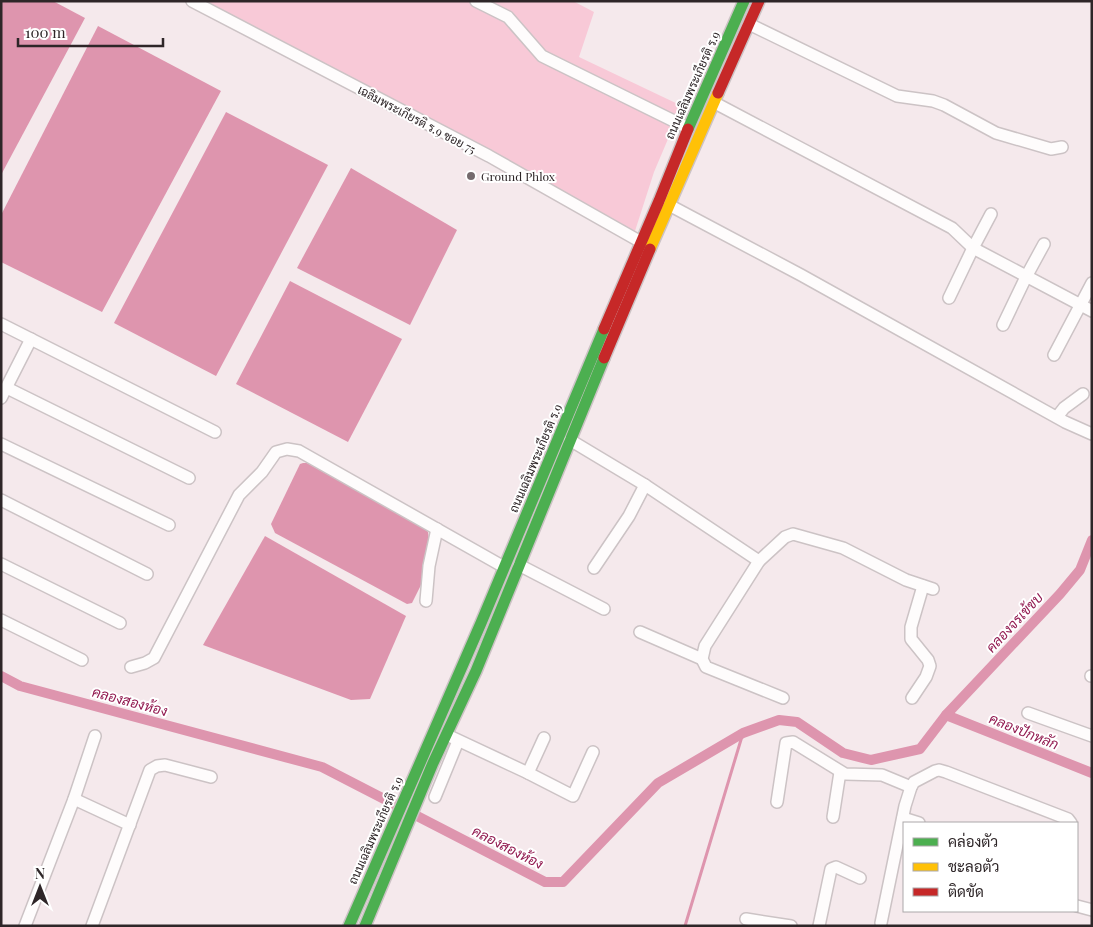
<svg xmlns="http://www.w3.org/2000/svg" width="1093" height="927" viewBox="0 0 1093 927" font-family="'Playfair Display',Sarabun,serif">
  <rect width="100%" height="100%" fill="#f5e9ec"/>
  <path fill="#f8c9d7" d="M199 1H573L594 12 579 57 682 106 654 172 635 231Z"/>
  <g fill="#de95ae">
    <path d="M1 1H53L85 18 1 175Z"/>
    <path d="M98 26 221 91 102 312 1 262V215Z"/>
    <path d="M226 112 328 165 216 376 114 323Z"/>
    <path d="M351 168 457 230 410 325 297 268Z"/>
    <path d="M290 281 402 339 348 442 236 384Z"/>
    <path d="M303 463H307L425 528 428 532 429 539 421 585 412 603 407 604 275 533 271 524 300 464Z"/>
    <path d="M265 536 406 616 370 699 351 700 203 645Z"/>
  </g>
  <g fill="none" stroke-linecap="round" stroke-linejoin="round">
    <path stroke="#de95ae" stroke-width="3" d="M685 926 743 733"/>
    <g stroke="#de95ae" stroke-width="10">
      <path d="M1 676 20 686 322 767 545 882H563L658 783 743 733 779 720 797 722 843 753 871 760 920 749 946 715 1060 594 1080 570 1092 540"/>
      <path d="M946 715 1092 773"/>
    </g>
    <g stroke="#ccc3c5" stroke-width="14">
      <g id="street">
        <path d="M192 1 489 156 641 242"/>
        <path d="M476 1 508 17 542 56 688 128"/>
        <path d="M749 24 897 96 933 101 944 105 996 133 1051 149 1062 147"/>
        <path d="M715 103 952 228 973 248 1092 311"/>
        <path d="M669 205 801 275 1065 422 1092 434"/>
        <path d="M949 298 973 248 991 214"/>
        <path d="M1 324 215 432"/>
        <path d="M1003 325 1026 277 1044 244"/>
        <path d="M1054 355 1092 283"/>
        <path d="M7 388 189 478"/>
        <path d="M1 398 31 339"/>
        <path d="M1057 417 1064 408 1083 394"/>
        <path d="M570 440 645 485 759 561"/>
        <path d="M1 444 169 525"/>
        <path d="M1 500 147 574"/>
        <path d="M1 564 120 623"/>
        <path d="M519 565 604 609"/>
        <path d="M594 568 629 516 645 485"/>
        <path d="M426 601 429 566 437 529"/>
        <path d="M1 620 82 660"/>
        <path d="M640 632 702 659"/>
        <path d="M131 667 145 663 154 658 239 495 262 472 276 452 287 449 299 451 504 567"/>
        <path d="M1091 676H1092"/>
        <path d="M783 698 706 667 702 659 705 646 759 561 785 537 793 534 843 548 906 580 933 589"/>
        <path d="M912 698 926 677 930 666 928 660 911 639V627L923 586"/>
        <path d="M1028 713 1092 736"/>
        <path d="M447 735 528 773 573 796 593 752"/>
        <path d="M528 773 544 738"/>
        <path d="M435 797 458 741"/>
        <path d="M74 799 130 825"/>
        <path d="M777 802 786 743 793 742 845 774 882 775 911 787"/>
        <path d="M833 817 840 772"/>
        <path d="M903 818 919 823"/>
        <path d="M1077 906 1092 910"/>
        <path d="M746 919 791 926"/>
        <path d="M881 923 905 806 911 787 914 782 935 771 939 770 946 772 1068 819 1071 823"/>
        <path d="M25 926 74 799 95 736"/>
        <path d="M92 926 150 770 157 766 165 765 211 777"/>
        <path d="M819 926 831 869 836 867 860 878"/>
      </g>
    </g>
    <g stroke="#ccc3c5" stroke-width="14">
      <g id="fast">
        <path d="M688 129 744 1"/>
        <path d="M349 926 481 623 604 329"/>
        <path d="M365 926 433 763 476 671 604 358"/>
      </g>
    </g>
    <g stroke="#ccc3c5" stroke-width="14">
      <path id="slow" d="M650 249 718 93"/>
    </g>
    <g stroke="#ccc3c5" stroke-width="14">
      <g id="jam">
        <path d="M718 93 759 1"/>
        <path d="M604 329 659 201 688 129"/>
        <path d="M604 358 650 249"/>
      </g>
    </g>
    <use href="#street" stroke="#fefcfc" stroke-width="11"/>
    <use href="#fast" stroke="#4caf50" stroke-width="11"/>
    <use href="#slow" stroke="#ffc107" stroke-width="11"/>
    <use href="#jam" stroke="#c62828" stroke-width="11"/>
  </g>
  <circle fill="#746a6d" stroke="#fff" stroke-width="2" cx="471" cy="176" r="5"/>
  <g text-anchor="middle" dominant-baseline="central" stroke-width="4" stroke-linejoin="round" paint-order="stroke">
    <g font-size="12" fill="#2e2628" stroke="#fff">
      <text transform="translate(692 85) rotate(-66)">ถนนเฉลิมพระเกียรติ ร.9</text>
      <text transform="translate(417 119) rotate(28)">เฉลิมพระเกียรติ ร.9 ซอย 75</text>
      <text transform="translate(535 458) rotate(-67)">ถนนเฉลิมพระเกียรติ ร.9</text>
      <text transform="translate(375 830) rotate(-66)">ถนนเฉลิมพระเกียรติ ร.9</text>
    </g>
    <g font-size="12" fill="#2e2628" stroke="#fff" text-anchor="start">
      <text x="481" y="176">Ground Phlox</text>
    </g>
    <g font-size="14" font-style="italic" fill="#921b51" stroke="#fff">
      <text transform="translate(1014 622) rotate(-47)">คลองจรเข้ขบ</text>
      <text transform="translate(130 701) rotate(15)">คลองสองห้อง</text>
      <text transform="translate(1024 731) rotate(22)">คลองปักหลัก</text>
      <text transform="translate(508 847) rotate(27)">คลองสองห้อง</text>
    </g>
  </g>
  <rect width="1093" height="927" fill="none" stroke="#2e2628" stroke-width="5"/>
  <rect x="903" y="822" width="175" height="90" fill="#ffffff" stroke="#aba8a9"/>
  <rect x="913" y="838" width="25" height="8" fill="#4caf50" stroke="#aba8a9"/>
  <text x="948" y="847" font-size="15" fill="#2e2628">คล่องตัว</text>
  <rect x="913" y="863" width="25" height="8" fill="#ffc107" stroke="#aba8a9"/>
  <text x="948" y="872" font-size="15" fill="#2e2628">ชะลอตัว</text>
  <rect x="913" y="888" width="25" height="8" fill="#c62828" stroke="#aba8a9"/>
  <text x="948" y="897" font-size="15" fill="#2e2628">ติดขัด</text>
  <g transform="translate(40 887)" stroke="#ffffff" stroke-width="4" paint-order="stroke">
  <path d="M0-4L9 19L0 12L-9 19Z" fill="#2e2628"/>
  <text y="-8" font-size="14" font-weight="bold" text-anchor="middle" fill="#2e2628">N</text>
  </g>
  <path d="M18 38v8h145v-8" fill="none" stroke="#2e2628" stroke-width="2.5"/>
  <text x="25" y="38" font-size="15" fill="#2e2628" stroke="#ffffff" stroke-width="4" paint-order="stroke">100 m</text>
</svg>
